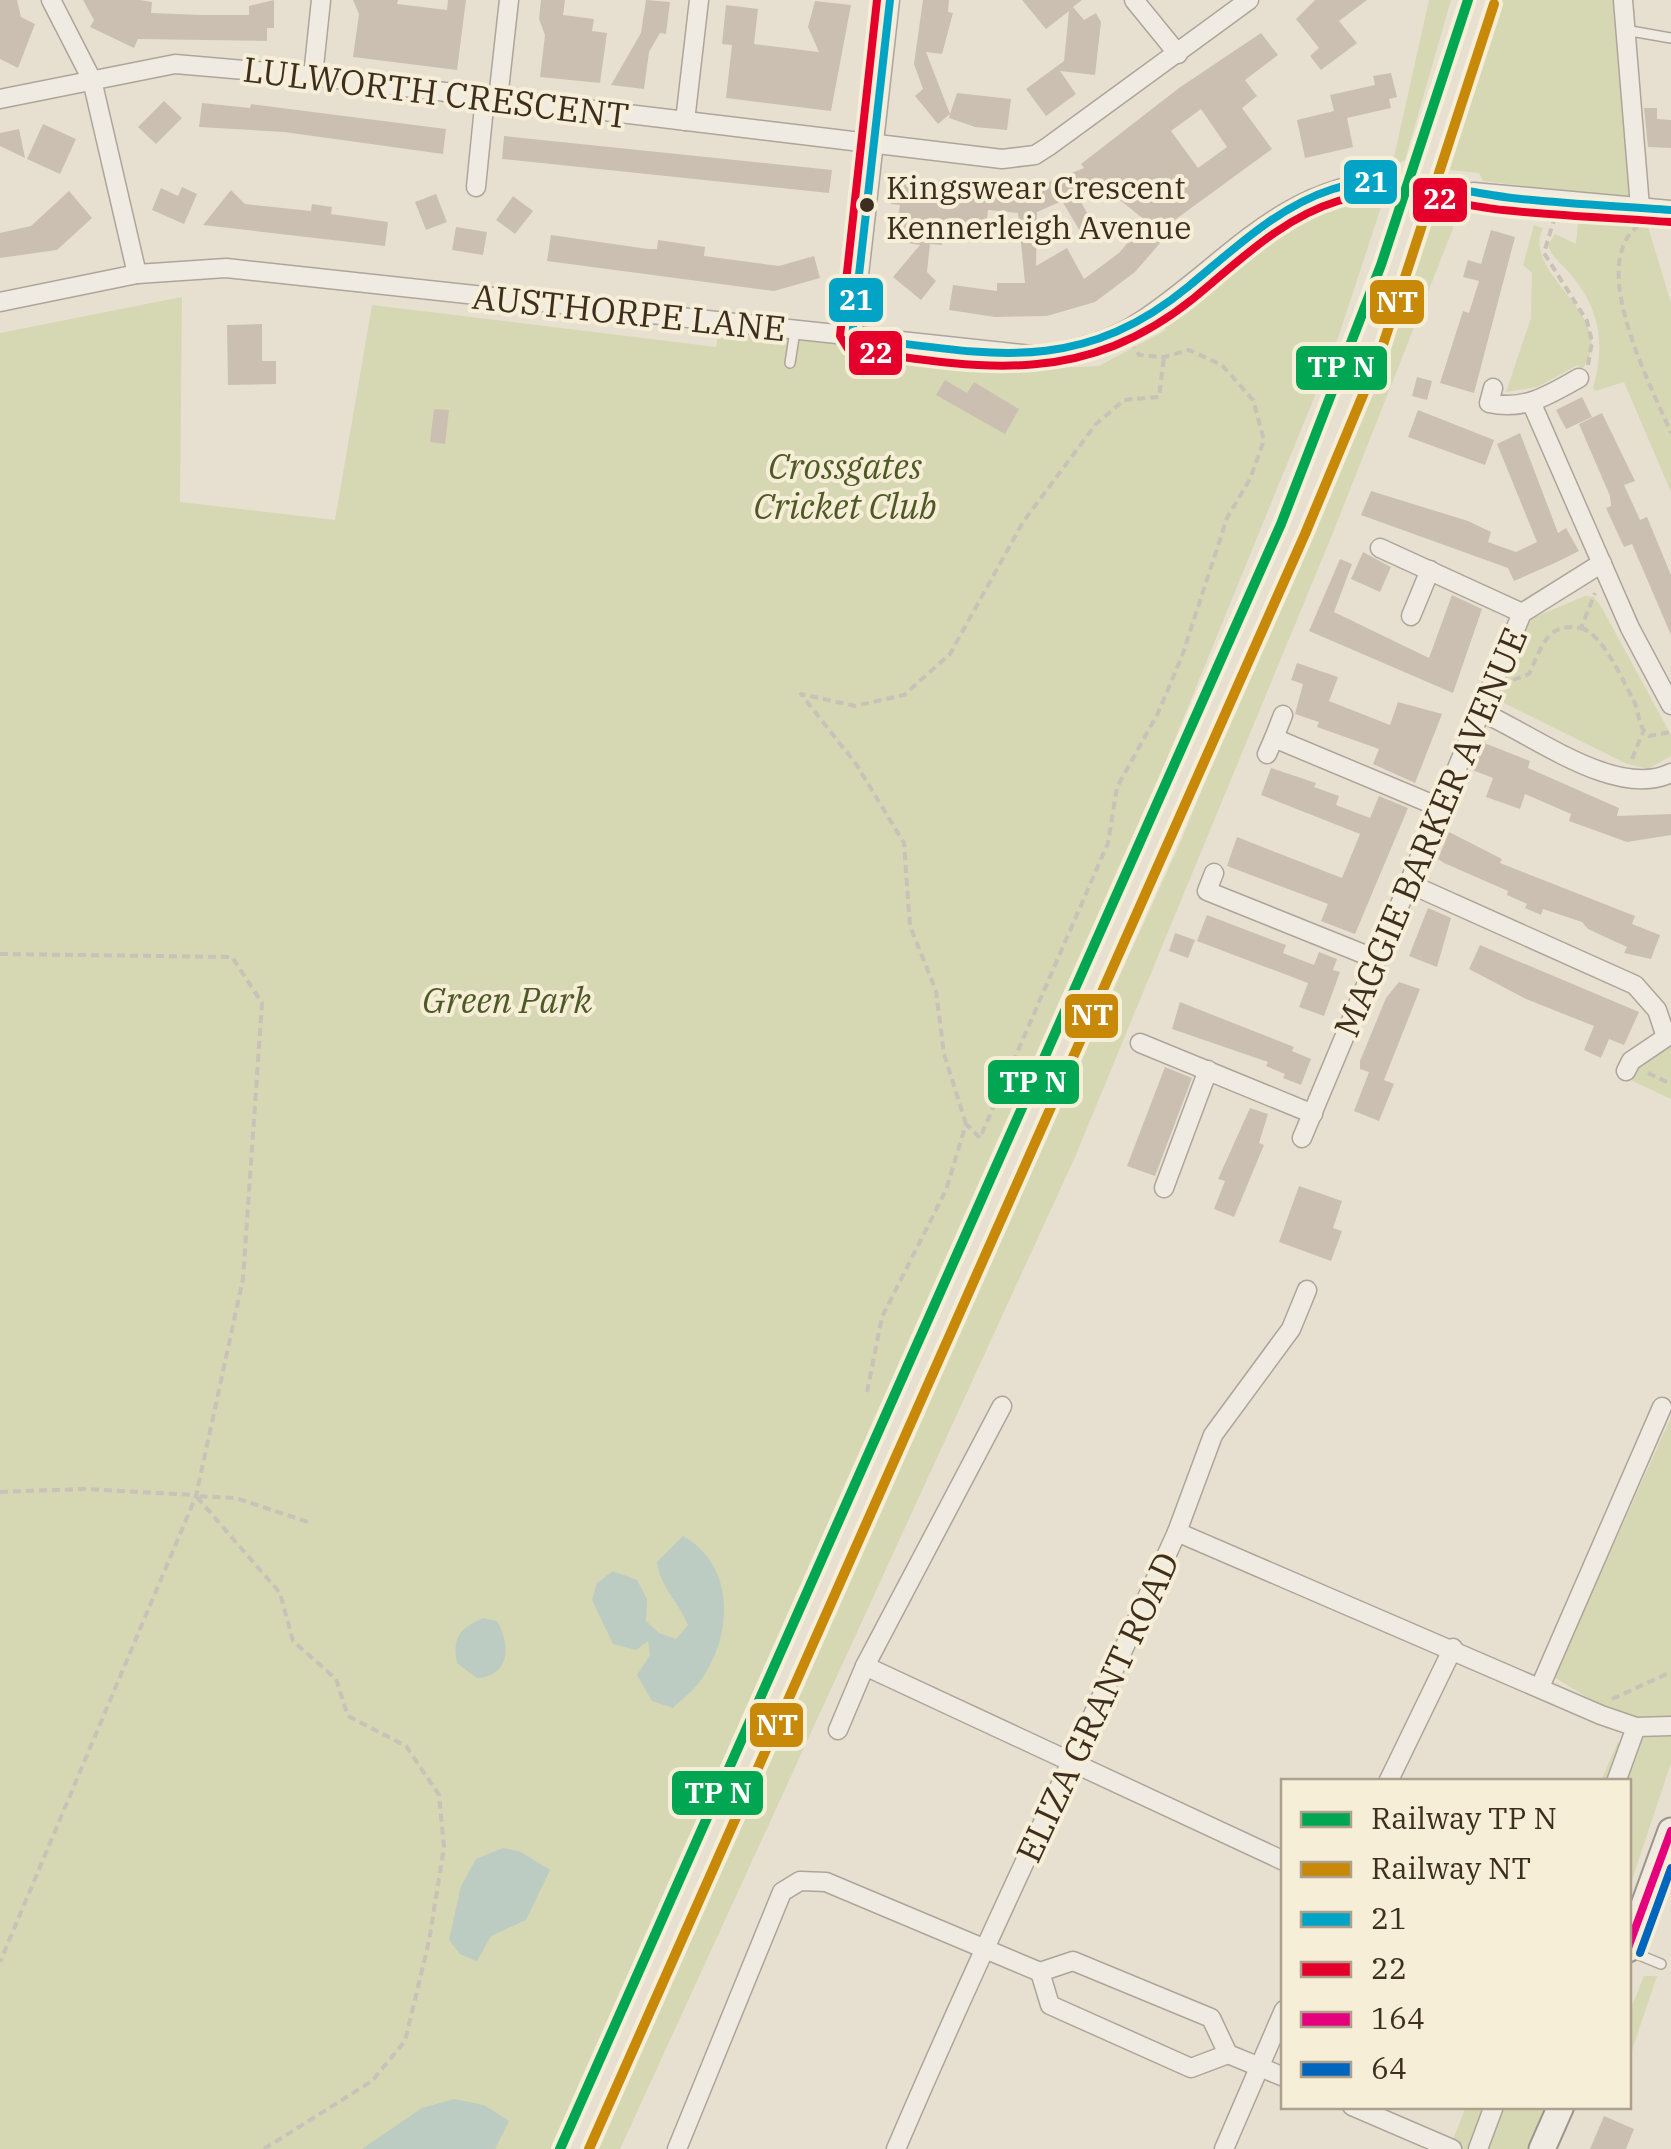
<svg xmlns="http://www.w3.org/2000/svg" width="1671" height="2149" viewBox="0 0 1671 2149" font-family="'IBM Plex Serif',serif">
  <rect width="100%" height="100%" fill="#e7e0d1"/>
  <g fill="#d6d7b3">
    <path d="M1429 0H1451L1405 160 1392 166Z"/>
    <path d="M1492 0H1615L1636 200 1483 181 1479 173 1440 169Z"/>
    <path d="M1384 198 1336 344 1148 805 551 2149H0V333L182 297 180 502 335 520 372 305 716 347 720 323 1014 353 1012 370 1099 366 1166 330 1163 325 1255 248 1287 227 1321 212Z"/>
    <path d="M1579 212 1645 217 1671 303V492L1624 382 1595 391 1593 388C1605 346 1601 311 1572 276 1564 265 1552 259 1548 245L1555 234 1576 244Z"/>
    <path d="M1426 213 1458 216 1332 535 1075 1157 620 2149H596L832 1608 1181 841 1375 363Z"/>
    <path d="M1534 225 1543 228C1519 275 1625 319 1581 370L1578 365 1537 387 1506 392 1531 318 1532 273 1523 265Z"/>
    <path d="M1585 596 1594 597 1602 608 1671 735V756L1648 769 1627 764 1496 699 1530 619Z"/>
    <path d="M1671 1035V1099L1624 1077Z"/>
    <path d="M1671 1417V1763L1629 1889 1628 1782 1601 1781 1617 1744 1636 1727 1554 1677Z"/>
    <path d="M1644 1976H1657L1629 2059V2013Z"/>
    <path d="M1466 2107H1546L1527 2149H1449Z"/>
  </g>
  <g fill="#bcccc2">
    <path d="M683 1536C735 1565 734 1634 701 1680 694 1690 682 1699 673 1708L652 1701 637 1675 650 1655 648 1641 636 1650 613 1644 592 1600 597 1583 613 1571 637 1580 647 1599 646 1621 659 1633 676 1639 688 1625C678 1601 660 1587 657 1562Z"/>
    <path d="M483 1618 497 1621C511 1645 510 1676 477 1678L457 1663C452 1636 460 1629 483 1618Z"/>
    <path d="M503 1848 521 1852 550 1870 526 1920 491 1936 477 1961 460 1954 449 1940 461 1886 476 1859Z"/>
    <path d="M454 2099 484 2105 509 2121 495 2149H362L422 2108Z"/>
  </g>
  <g fill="#cbbfb2" fill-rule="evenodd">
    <path d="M0 0H17L21 17 35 24 18 68 0 59Z"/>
    <path d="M83 0H140L152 2 151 13 202 15H249V6L274 0V28H267V41L138 39 134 48 90 27 94 20Z"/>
    <path d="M353 0H398L397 4 447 10 448 0H466L457 70 353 57 359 14Z"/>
    <path d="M541 0H565L563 15 594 19 592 31 607 33 600 83 540 77 545 35 539 19Z"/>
    <path d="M646 0 670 2 666 34 660 33 649 52 644 89 611 85 641 33Z"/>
    <path d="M923 0H949L948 12 953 13 942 54 926 52 950 114 957 93 1011 99 1007 130 975 127 949 118 950 114 938 124 915 96 923 89 914 64Z"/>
    <path d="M1022 0H1082L1073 7 1084 20 1096 13 1101 22 1095 75 1060 71 1076 94 1046 116 1026 89 1064 61 1069 11 1046 29Z"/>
    <path d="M1315 0H1367L1339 21 1357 43 1321 70 1310 56 1319 48 1296 19Z"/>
    <path d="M815 1 851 5 831 111 726 98 732 45 722 44 726 5 758 9 754 44 819 52 808 27Z"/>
    <path d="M1261 33 1278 55 1245 80 1257 96 1242 108 1272 149 1161 230 1167 235 1135 272 1095 302 1047 316 995 317 949 310 953 285 997 291V283H1025L1018 213 988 210 985 238 943 233 942 245 930 244 927 272 936 281 921 300 893 277 920 245 894 241 900 205 891 204 893 183 1026 192 1044 184 1084 168 1081 164 1179 88ZM1201 109 1227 147 1198 168 1171 131ZM1102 178 1116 197 1146 221 1119 253 1084 279 1067 248 1036 266 1037 212 1062 201 1080 231 1093 223 1078 197Z"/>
    <path d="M1391 73 1397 97 1389 99 1391 108 1347 118 1353 147 1305 158 1297 120 1334 111 1330 95 1375 85 1373 76Z"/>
    <path d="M164 101 182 118 156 144 138 127Z"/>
    <path d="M202 103 250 108 251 104 446 129 443 154 284 132 199 127Z"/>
    <path d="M1644 108H1657V119L1671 120V148L1648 147Z"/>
    <path d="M43 124 76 139 60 174 27 159Z"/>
    <path d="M19 129 25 158 0 146V133Z"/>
    <path d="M504 136 832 170 829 193 502 159Z"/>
    <path d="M182 187 197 194 184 224 152 210 161 188 178 196Z"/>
    <path d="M231 190 245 204 311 211 312 204 332 207 331 214 388 222 385 246 203 225Z"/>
    <path d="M69 191 92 218 57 250 0 258V233L31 226Z"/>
    <path d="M436 194 447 222 426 230 415 202Z"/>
    <path d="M513 196 533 211 515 234 496 220Z"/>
    <path d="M456 227 487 232 483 255 452 250Z"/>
    <path d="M1491 230 1515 237 1474 393 1440 383 1463 311 1469 313 1479 281 1463 277 1468 260 1481 264Z"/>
    <path d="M551 235 648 249H657L658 240 705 247 704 256 779 266 814 256 820 278 774 291 547 261Z"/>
    <path d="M262 324V361H276V384L228 385 227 325Z"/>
    <path d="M1417 377 1432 381 1427 400 1412 396Z"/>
    <path d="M945 380 967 393 974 382 1019 409 1005 434 936 395Z"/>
    <path d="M1582 397 1592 417 1566 429 1556 410Z"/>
    <path d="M434 409 449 410 445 444 430 442Z"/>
    <path d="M1418 410 1494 440 1485 465 1408 437Z"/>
    <path d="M1602 413 1635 481 1624 485 1640 520 1647 517 1671 575V635L1632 544 1624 547 1606 508 1611 506 1610 496 1579 424Z"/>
    <path d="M1520 433 1558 533 1566 528 1579 551 1557 562 1514 581 1508 568 1361 515 1371 491 1468 521 1491 532 1488 542 1516 552 1537 542 1497 444Z"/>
    <path d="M1363 552 1391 567 1380 592 1351 579Z"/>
    <path d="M1340 559 1352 564 1334 612 1429 658 1452 595 1482 609 1453 693 1309 631Z"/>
    <path d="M1297 663 1338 677 1329 701 1390 725 1398 702 1442 714 1415 783 1373 764 1379 749 1317 727 1319 722 1295 714 1303 684 1291 680Z"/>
    <path d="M1482 742 1530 761 1528 768 1619 808 1617 816 1671 814V835L1627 842 1569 821 1571 814 1525 794 1520 809 1486 797 1493 778 1470 769Z"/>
    <path d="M1271 768 1316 783 1314 787 1339 796 1336 805 1370 818 1379 796 1408 808 1355 934 1321 921 1328 904 1227 866 1237 837 1342 878 1360 834 1261 795Z"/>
    <path d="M1449 832 1502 859 1500 863 1635 916 1632 924 1660 935 1651 959 1624 953 1627 947 1588 929 1582 922 1543 909 1541 915 1525 908 1527 904 1507 895 1508 891 1444 863 1438 859Z"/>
    <path d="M1428 908 1451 918 1437 967 1409 956Z"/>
    <path d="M1207 915 1286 945 1283 953 1314 965 1319 952 1337 959 1333 970 1340 972 1324 1016 1299 1007 1308 983 1197 941Z"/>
    <path d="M1175 933 1195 940 1188 958 1169 951Z"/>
    <path d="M1480 945 1639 1012 1624 1045 1609 1039 1601 1058 1584 1050 1594 1026 1526 999 1469 969Z"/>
    <path d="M1399 982 1420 989 1384 1080 1394 1084 1379 1121 1354 1111 1369 1072 1360 1069V1061L1386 998Z"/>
    <path d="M1180 1002 1294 1047 1292 1051 1311 1059 1301 1085 1283 1078 1285 1074 1266 1066 1268 1062 1172 1029Z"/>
    <path d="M1165 1067 1192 1078 1155 1176 1127 1166Z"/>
    <path d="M1250 1108 1268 1114 1259 1143 1264 1145 1234 1217 1214 1209 1225 1181 1218 1179Z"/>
    <path d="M1299 1186 1342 1201 1333 1228 1342 1231 1331 1261 1279 1242Z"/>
    <path d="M1604 2116 1634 2129 1626 2149H1590Z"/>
  </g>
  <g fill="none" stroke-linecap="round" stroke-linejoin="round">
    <g stroke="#ada599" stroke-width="12">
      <g id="lane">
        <path d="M1625 30 1671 38"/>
        <path d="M790 363 795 331"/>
        <path d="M1632 1952 1661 1964"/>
      </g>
    </g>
    <g stroke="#ada599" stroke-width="21">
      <g id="street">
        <path d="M51 0 92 80 137 274"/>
        <path d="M1134 0 1178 54"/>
        <path d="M1623 0 1640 207"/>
        <path d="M313 76 321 0"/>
        <path d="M0 99 175 64 313 76 1002 159 1035 155 1049 146 1249 0"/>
        <path d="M498 99 509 0"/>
        <path d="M685 121 699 0"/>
        <path d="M476 187 485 97"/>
        <path d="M1473 192 1671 210"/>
        <path d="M0 302 137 274 226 268 1040 356C1076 349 1110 342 1141 321 1229 263 1276 189 1391 179"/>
        <path d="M852 337 890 0"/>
        <path d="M1493 388 1489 403C1525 411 1548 395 1579 378"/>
        <path d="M1532 404 1630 628 1671 705"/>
        <path d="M1380 548 1522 613"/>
        <path d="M1411 616 1430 570"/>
        <path d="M1479 711C1531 733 1616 800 1671 773"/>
        <path d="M1274 738 1283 715"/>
        <path d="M1267 754 1274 738 1439 807"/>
        <path d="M1214 873 1207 891 1376 959"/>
        <path d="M1410 884 1635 985 1657 1010 1666 1037"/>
        <path d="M1140 1043 1313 1114"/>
        <path d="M1626 1071 1631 1061 1671 1034"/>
        <path d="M1302 1138 1522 613 1602 563"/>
        <path d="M1164 1188 1208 1070"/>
        <path d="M1177 1532 1213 1435 1291 1329 1307 1290"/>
        <path d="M865 1666 1002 1406"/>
        <path d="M1540 1687 1662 1407"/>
        <path d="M838 1730 865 1666 1284 1861"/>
        <path d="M1388 1782 1453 1648"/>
        <path d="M1616 1782 1636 1727"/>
        <path d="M1040 1972 1050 2005 1191 2068 1228 2054"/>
        <path d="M1352 2106 1452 2149"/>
        <path d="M677 2149 782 1892 800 1881 826 1882 1040 1972 1073 1961 1211 2018 1228 2054 1284 2077"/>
        <path d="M896 2149C985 1941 1084 1738 1177 1532L1601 1715 1636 1727 1671 1726"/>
        <path d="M1224 2149 1284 2010"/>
        <path d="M1478 2149 1494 2106"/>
      </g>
    </g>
    <g stroke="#9c958a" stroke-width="29">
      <g id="secondary">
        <path d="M1628 1949 1671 1831"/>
        <path d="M1542 2149 1561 2106"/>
      </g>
    </g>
    <g stroke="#c8c2b9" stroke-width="4" stroke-dasharray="8 5" stroke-linecap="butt">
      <path d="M1435 200 1460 204"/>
      <path d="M1555 216 1544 253 1587 321 1592 342 1588 365"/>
      <path d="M1639 225C1586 264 1651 385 1671 433"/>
      <path d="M1581 628C1602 633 1623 681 1633 699 1640 712 1637 727 1649 736L1671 732"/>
      <path d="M1513 680 1529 674C1542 647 1546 622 1581 628L1595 593"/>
      <path d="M1632 759 1643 732"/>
      <path d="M0 954 232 957 262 1003 243 1279 196 1496 0 1962"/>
      <path d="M1648 1073 1671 1084"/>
      <path d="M966 1124 944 1054 936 991 910 926 904 843 856 764 801 694 855 706 904 695 950 654 1023 522 1096 424 1124 400 1159 397 1164 357"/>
      <path d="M867 1392 882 1317 946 1190 966 1124 980 1138 1108 843 1117 787 1158 713 1182 656 1227 518 1250 479 1264 440 1253 400 1222 365 1189 350 1164 357 1139 355 1134 347"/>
      <path d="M0 1492 84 1489 195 1495"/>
      <path d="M1612 1699 1671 1672"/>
      <path d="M264 2149 372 2081 405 2041 429 1941 444 1847 439 1795 406 1746 348 1716 336 1679 293 1641 280 1593 196 1496 236 1498 308 1522"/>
    </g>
    <use href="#lane" stroke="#efebe3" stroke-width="9"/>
    <use href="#street" stroke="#efebe3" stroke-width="18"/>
    <use href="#secondary" stroke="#efebe3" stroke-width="25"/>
    <g stroke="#f7eed8" stroke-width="15">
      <path id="bus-1" d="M890 0 852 337C985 353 1076 379 1189 286 1234 249 1277 207 1333 189 1392 170 1453 191 1512 198 1565 204 1618 206 1671 210"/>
    </g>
    <g stroke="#f7eed8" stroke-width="15">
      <path id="bus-2" d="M877 0 840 336 848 349C981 369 1082 388 1194 298 1239 261 1282 218 1338 201 1393 184 1449 204 1503 210 1559 216 1615 218 1670 222"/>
    </g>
    <g stroke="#f7eed8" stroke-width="15">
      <path id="bus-3" d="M1628 1948 1671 1831"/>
    </g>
    <g stroke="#f7eed8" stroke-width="15">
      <path id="bus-4" d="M1640 1953 1671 1868"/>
    </g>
    <use href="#bus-1" stroke="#03a3c5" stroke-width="8"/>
    <use href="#bus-2" stroke="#e4002b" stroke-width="8"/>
    <use href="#bus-3" stroke="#e5007d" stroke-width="8"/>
    <use href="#bus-4" stroke="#0065bd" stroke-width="8"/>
    <g stroke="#f7eed8" stroke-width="18">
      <path id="rail-1" d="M560 2149 1281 524 1381 265 1468 0"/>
    </g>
    <g stroke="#f7eed8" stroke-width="18">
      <path id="rail-2" d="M589 2149 1305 534 1380 354 1494 4"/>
    </g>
    <use href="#rail-1" stroke="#00a651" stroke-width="10"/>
    <use href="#rail-2" stroke="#c88808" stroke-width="10"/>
  </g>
  <circle fill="#3d2e20" stroke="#f7eed8" stroke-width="4" cx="867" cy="205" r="9"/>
  <g text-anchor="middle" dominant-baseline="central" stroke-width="8" stroke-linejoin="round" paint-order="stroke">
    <g font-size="32" fill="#3d2e20" stroke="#f7eed8" text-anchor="start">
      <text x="886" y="187">Kingswear Crescent<tspan x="886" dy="40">Kennerleigh Avenue</tspan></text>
    </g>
    <g font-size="35" fill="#3d2e20" stroke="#f7eed8">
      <text transform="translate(436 92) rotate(7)">LULWORTH CRESCENT</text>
      <text transform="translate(629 312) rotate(6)">AUSTHORPE LANE</text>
      <text transform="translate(1430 832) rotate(-67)">MAGGIE BARKER AVENUE</text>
      <text transform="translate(1097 1707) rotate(-65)">ELIZA GRANT ROAD</text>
    </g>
    <g font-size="35" font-style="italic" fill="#4d5a26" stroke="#f7eed8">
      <text x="845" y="466">Crossgates<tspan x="845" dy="40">Cricket Club</tspan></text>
      <text x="507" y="1000">Green Park</text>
    </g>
  </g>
  <g stroke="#f7eed8" stroke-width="4">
    <rect x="1342" y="158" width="57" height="48" rx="10" fill="#03a3c5"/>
    <rect x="1411" y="176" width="58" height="48" rx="10" fill="#e4002b"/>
    <rect x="827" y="276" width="58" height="48" rx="10" fill="#03a3c5"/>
    <rect x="1368" y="278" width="58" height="48" rx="10" fill="#c88808"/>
    <rect x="847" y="329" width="57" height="48" rx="10" fill="#e4002b"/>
    <rect x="1294" y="344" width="95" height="48" rx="10" fill="#00a651"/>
    <rect x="1063" y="992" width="57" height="48" rx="10" fill="#c88808"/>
    <rect x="986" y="1058" width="95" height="48" rx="10" fill="#00a651"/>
    <rect x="748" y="1701" width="57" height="48" rx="10" fill="#c88808"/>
    <rect x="670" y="1769" width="95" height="48" rx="10" fill="#00a651"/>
  </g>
  <g font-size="28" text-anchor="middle" font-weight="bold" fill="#fff">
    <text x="1371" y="192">21</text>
    <text x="1440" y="209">22</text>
    <text x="856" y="310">21</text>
    <text x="1397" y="312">NT</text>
    <text x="876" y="363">22</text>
    <text x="1341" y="377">TP N</text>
    <text x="1092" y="1025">NT</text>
    <text x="1033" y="1092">TP N</text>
    <text x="777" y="1735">NT</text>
    <text x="718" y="1803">TP N</text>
  </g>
  <rect x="1281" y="1779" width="350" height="330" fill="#f7eed8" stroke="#ada18e" stroke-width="2.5"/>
  <rect x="1301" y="1812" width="50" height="15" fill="#00a651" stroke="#ada18e" stroke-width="2.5"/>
  <text x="1371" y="1829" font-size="30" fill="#3d2e20">Railway TP N</text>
  <rect x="1301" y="1862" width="50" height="15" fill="#c88808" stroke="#ada18e" stroke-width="2.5"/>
  <text x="1371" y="1879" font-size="30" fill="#3d2e20">Railway NT</text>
  <rect x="1301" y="1912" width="50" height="15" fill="#03a3c5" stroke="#ada18e" stroke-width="2.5"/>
  <text x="1371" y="1929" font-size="30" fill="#3d2e20">21</text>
  <rect x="1301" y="1962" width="50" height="15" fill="#e4002b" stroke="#ada18e" stroke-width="2.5"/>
  <text x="1371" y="1979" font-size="30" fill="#3d2e20">22</text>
  <rect x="1301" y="2012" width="50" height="15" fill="#e5007d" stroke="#ada18e" stroke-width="2.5"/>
  <text x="1371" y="2029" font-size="30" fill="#3d2e20">164</text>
  <rect x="1301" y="2062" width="50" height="15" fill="#0065bd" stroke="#ada18e" stroke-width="2.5"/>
  <text x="1371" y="2079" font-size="30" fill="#3d2e20">64</text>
</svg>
